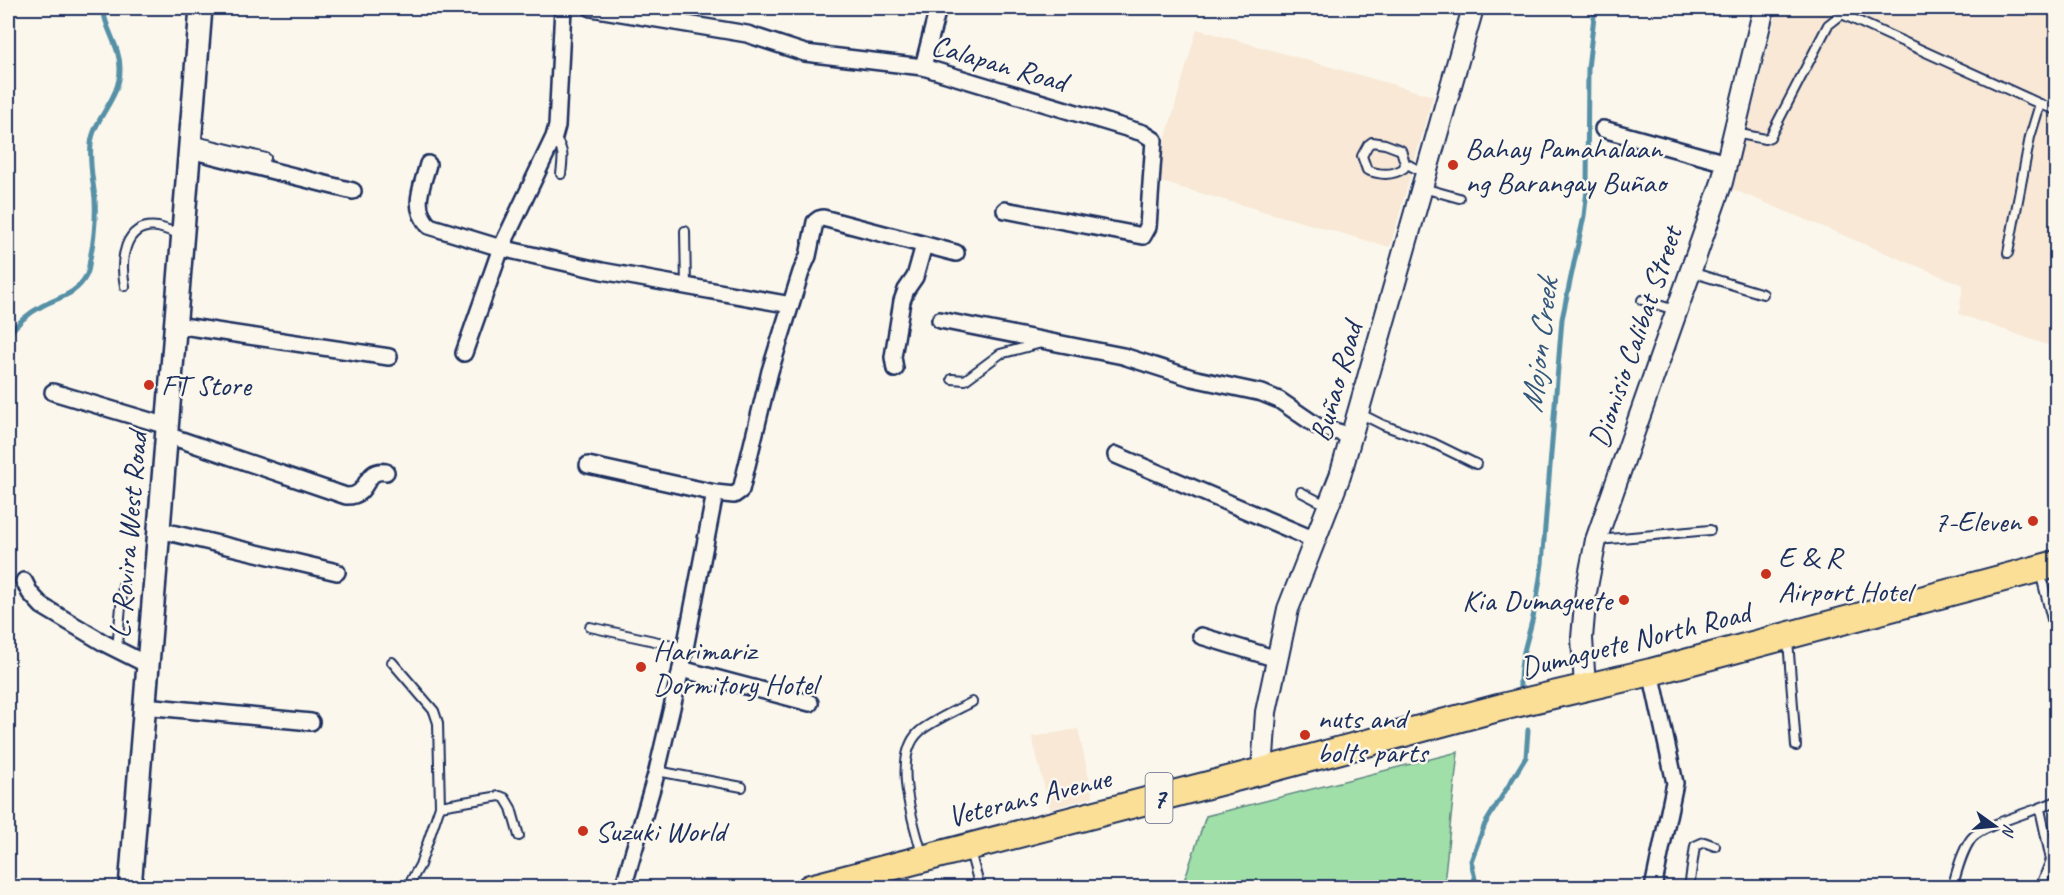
<svg xmlns="http://www.w3.org/2000/svg" width="2064" height="895" viewBox="0 0 2064 895" font-family="Caveat,sans-serif">
  <rect width="100%" height="100%" fill="#fbf7ec"/>
  <filter id="ink" filterUnits="userSpaceOnUse"><feTurbulence type="fractalNoise" baseFrequency=".0167" numOctaves="2"/><feDisplacementMap in="SourceGraphic" scale="12" xChannelSelector="R" yChannelSelector="G"/><feConvolveMatrix kernelMatrix="1 2 1 2 8 2 1 2 1" color-interpolation-filters="sRGB"/></filter>
  <g filter="url(#ink)">
    <g fill="#f8e8d5">
      <path d="M1778 8H2056V348L1959 314 1963 285 1732 189Z"/>
      <path d="M1197 29 1433 96 1390 247 1154 180Z"/>
      <path d="M1078 729 1093 797 1050 809 1032 737Z"/>
    </g>
    <path fill="#a0dfa8" stroke="#5e8783" stroke-width="1.5" d="M1458 752 1445 874 1446 887H1182L1206 816Z"/>
    <g fill="none" stroke-linecap="round" stroke-linejoin="round">
      <g stroke="#5790a7" stroke-width="5">
        <path d="M8 336C17 323 27 314 42 306 59 297 76 295 86 276 89 272 89 264 90 259 94 240 96 218 95 199 93 179 89 165 91 144 93 119 121 98 120 68 120 46 105 30 103 8"/>
        <path d="M8 433C12 448 14 459 8 474"/>
        <path d="M1520 689C1519 664 1525 648 1531 625 1537 604 1539 584 1542 564L1562 319 1584 216 1587 190 1588 68 1595 8"/>
        <path d="M1477 888 1471 861 1485 824 1526 757 1528 730"/>
      </g>
      <g stroke="#1b2f5e" stroke-width="12">
        <g id="service">
          <path d="M2040 104 2056 110"/>
          <path d="M1735 133 1765 139 1770 137 1828 25 1842 14 2040 104 2030 137 2008 253"/>
          <path d="M554 137C565 151 563 157 561 174"/>
          <path d="M191 140 266 158"/>
          <path d="M1405 163 1404 168C1393 176 1380 175 1367 170L1362 156 1368 145 1372 142 1385 144 1401 150 1405 163 1426 174"/>
          <path d="M1423 188 1459 198"/>
          <path d="M685 231 686 286"/>
          <path d="M1691 272 1763 294"/>
          <path d="M125 286C120 262 123 222 158 227 166 229 174 232 181 235"/>
          <path d="M1642 300 1675 310"/>
          <path d="M952 379 965 380 1000 354 1038 344"/>
          <path d="M1359 413 1383 425 1433 443 1476 464"/>
          <path d="M1301 492 1326 505"/>
          <path d="M1598 540 1710 530"/>
          <path d="M2040 572 2056 635"/>
          <path d="M590 627 686 648"/>
          <path d="M1788 640 1796 746"/>
          <path d="M117 649 123 585"/>
          <path d="M392 662 434 711 438 723 440 806 420 865 407 888"/>
          <path d="M657 771 742 787"/>
          <path d="M440 806 500 796 505 798 511 808 519 836"/>
          <path d="M2040 809 2051 860"/>
          <path d="M970 851 980 888"/>
          <path d="M922 854C914 824 891 758 919 732 930 722 957 710 972 702"/>
          <path d="M1689 888 1695 846 1704 842 1715 846"/>
          <path d="M1952 888C1957 872 1961 853 1971 839 1981 825 2037 811 2056 801"/>
          <path d="M2040 888 2051 860 2056 853"/>
        </g>
      </g>
      <g stroke="#1b2f5e" stroke-width="20">
        <g id="minor">
          <path d="M591 8 747 34 805 53 923 67 1143 133 1154 140 1148 227 1143 236 1005 210"/>
          <path d="M923 67 938 8"/>
          <path d="M1603 129 1726 163"/>
          <path d="M190 150 353 191"/>
          <path d="M428 164C422 188 411 206 429 226L501 248 602 271 791 305"/>
          <path d="M940 320 1123 356 1192 378 1262 393 1279 400 1317 426 1352 436"/>
          <path d="M176 325 389 357"/>
          <path d="M464 353 501 248 554 137 557 126 563 8"/>
          <path d="M895 369 893 357 902 301 906 290 915 277 924 245"/>
          <path d="M53 392 167 426"/>
          <path d="M167 435 346 496C371 497 362 468 386 472"/>
          <path d="M1116 455 1315 540"/>
          <path d="M588 465 715 493"/>
          <path d="M159 530 337 572"/>
          <path d="M24 581 30 593 42 606 104 643 148 665"/>
          <path d="M1201 636 1277 659"/>
          <path d="M681 669 810 703"/>
          <path d="M1651 672 1675 783 1653 888"/>
          <path d="M144 706 311 722"/>
          <path d="M623 888 657 771 681 669 715 493 734 495 741 490 770 371 801 272 808 256 815 222 819 219 823 218 956 253"/>
        </g>
      </g>
      <g stroke="#1b2f5e" stroke-width="24">
        <g id="tertiary">
          <path d="M1585 688 1582 638 1586 592 1596 540 1722 182 1764 8"/>
          <path d="M1262 771 1266 712 1288 609 1340 476 1473 8"/>
        </g>
      </g>
      <g stroke="#1b2f5e" stroke-width="26">
        <path id="secondary" d="M130 888 201 8"/>
      </g>
      <g stroke="#1b2f5e" stroke-width="30">
        <path id="trunk" d="M810 888 1262 771 1502 707 1651 672 2056 564"/>
      </g>
      <use href="#service" stroke="#fbf7ec" stroke-width="8"/>
      <use href="#minor" stroke="#fbf7ec" stroke-width="15"/>
      <use href="#tertiary" stroke="#fbf7ec" stroke-width="20"/>
      <use href="#secondary" stroke="#fbf7ec" stroke-width="21"/>
      <use href="#trunk" stroke="#fbdf96" stroke-width="26"/>
    </g>
  </g>
  <g fill="#c8321e" stroke="#fbf7ec" stroke-width="2">
    <circle cx="1453" cy="165" r="6"/>
    <circle cx="149" cy="385" r="6"/>
    <circle cx="2033" cy="521" r="6"/>
    <circle cx="1766" cy="574" r="6"/>
    <circle cx="1624" cy="600" r="6"/>
    <circle cx="641" cy="667" r="6"/>
    <circle cx="1305" cy="735" r="6"/>
    <circle cx="583" cy="831" r="6"/>
  </g>
  <g text-anchor="middle" dominant-baseline="central" stroke-width="5" stroke-linejoin="round" paint-order="stroke">
    <rect fill="#fbf7ec" stroke="#5e6b89" stroke-width="1.5" x="1145.5" y="773" width="27" height="50" rx="4.5"/>
    <g font-size="28" font-weight="bold" fill="#1b2f5e">
      <text x="1159" y="798">7</text>
    </g>
    <g font-size="30" fill="#1b2f5e" stroke="#fbf7ec">
      <text transform="translate(999 63) rotate(16)">Calapan Road</text>
      <text transform="translate(1635 337) rotate(-71)">Dionisio Calibat Street</text>
      <text transform="translate(1336 382) rotate(-74)">Buñao Road</text>
      <text transform="translate(128 535) rotate(-85)">L. Rovira West Road</text>
      <text transform="translate(1635 640) rotate(-14)">Dumaguete North Road</text>
      <text transform="translate(1029 797) rotate(-14)">Veterans Avenue</text>
    </g>
    <g font-size="30" fill="#1b2f5e" stroke="#fbf7ec" text-anchor="start">
      <text x="1465" y="148">Bahay Pamahalaan<tspan x="1465" dy="34">ng Barangay Buñao</tspan></text>
      <text x="161" y="385">FT Store</text>
      <text x="2021" y="521" text-anchor="end">7-Eleven</text>
      <text x="1778" y="557">E &amp; R<tspan x="1778" dy="34">Airport Hotel</tspan></text>
      <text x="1612" y="600" text-anchor="end">Kia Dumaguete</text>
      <text x="653" y="650">Harimariz<tspan x="653" dy="34">Dormitory Hotel</tspan></text>
      <text x="1317" y="718">nuts and<tspan x="1317" dy="34">bolts parts</tspan></text>
      <text x="595" y="831">Suzuki World</text>
    </g>
    <g font-size="32" font-style="italic" fill="#34577c" stroke="#fbf7ec">
      <text transform="translate(1539 346) rotate(-83)">Mojon Creek</text>
    </g>
  </g>
  <rect width="2064" height="895" fill="none" stroke="#fbf7ec" stroke-width="30"/>
  <rect x="15" y="15" width="2034" height="865" fill="none" stroke="#1b2f5e" stroke-width="2" filter="url(#ink)"/>
  <g transform="translate(1995 826) rotate(105)" stroke="#fbf7ec" stroke-width="4.5" paint-order="stroke">
  <path d="M0-4.5L10 22L0 15L-10 22Z" fill="#1b2f5e"/>
  <text y="-9" font-size="16" font-weight="bold" text-anchor="middle" fill="#1b2f5e">N</text>
  </g>
</svg>
